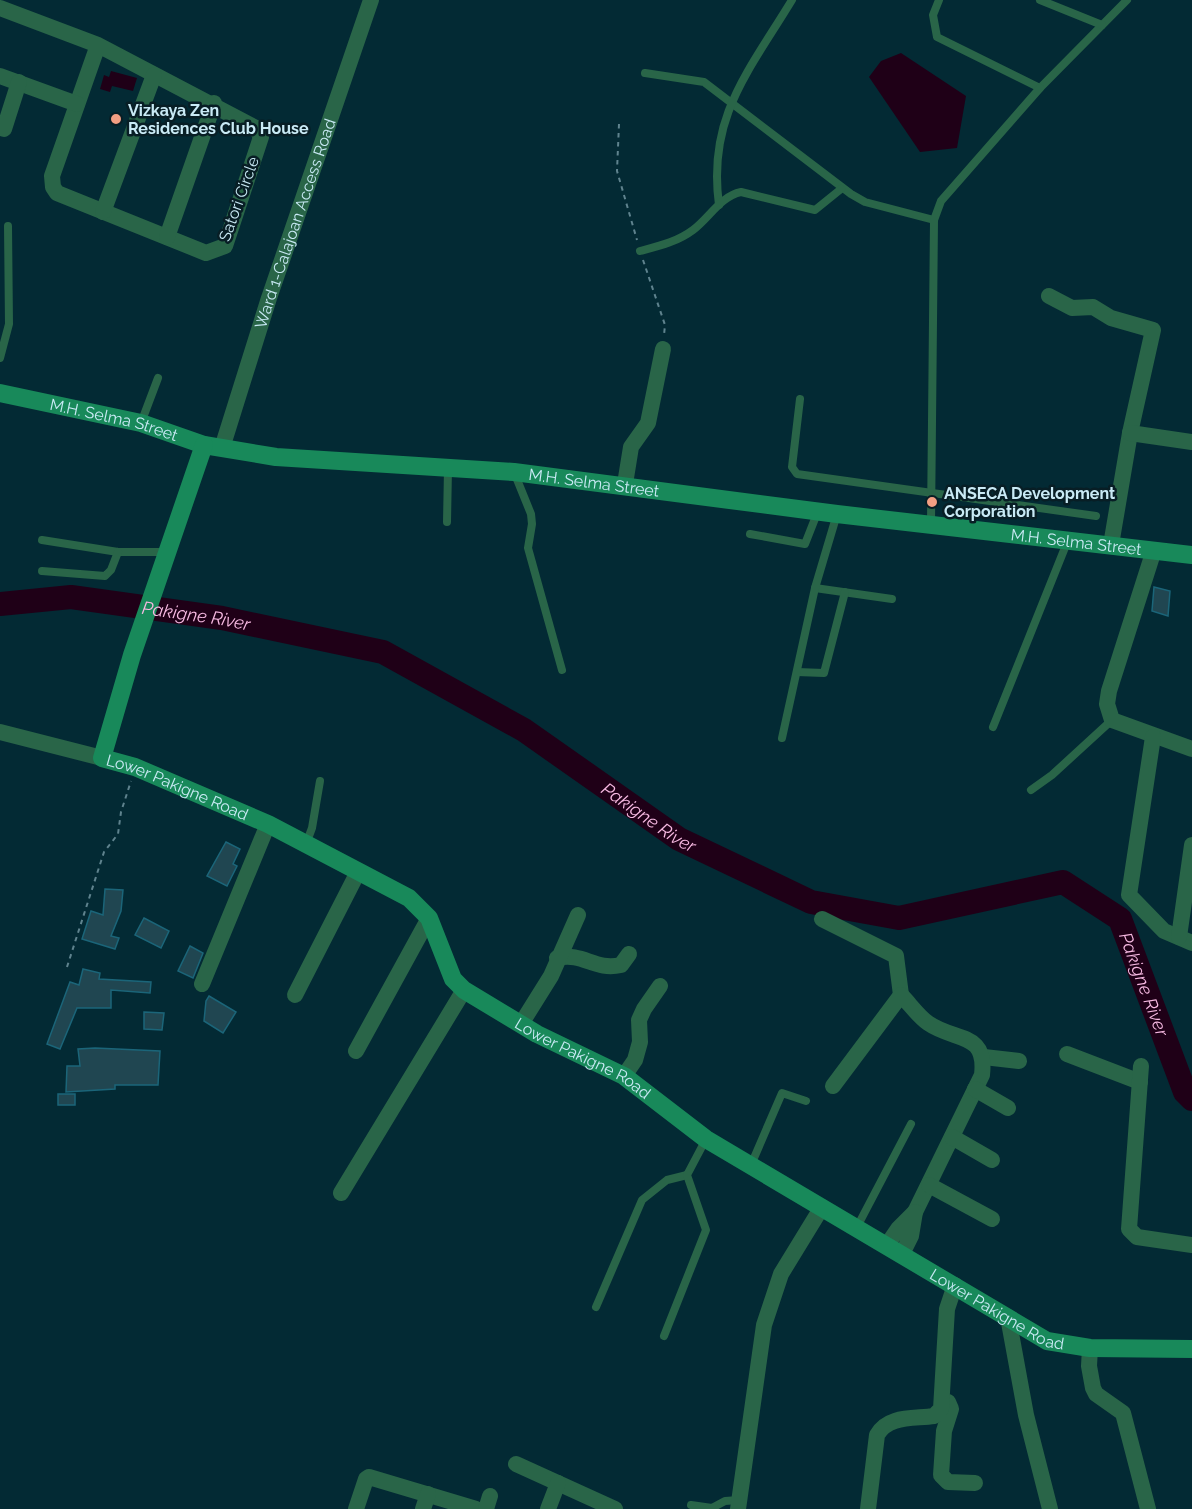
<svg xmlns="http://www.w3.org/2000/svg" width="1192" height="1509" viewBox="0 0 1192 1509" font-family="Raleway,sans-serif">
  <rect width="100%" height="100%" fill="#032a34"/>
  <g fill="#1f0017">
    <path d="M901 53 966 96 957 148 920 152 869 77 881 61Z"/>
    <path d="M111 71 137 78 133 91 112 86 110 92 100 89 104 75 109 77Z"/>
  </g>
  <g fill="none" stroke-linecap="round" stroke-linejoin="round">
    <path stroke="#1f0017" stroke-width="24" id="s1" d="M0 604 71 597 222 618 383 652 524 730 679 839 811 902 899 918 1063 882 1120 919 1185 1092 1192 1099"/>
  </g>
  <g fill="#204651" stroke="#1b6579" stroke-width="1.5">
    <path d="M1154 587 1170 591 1168 616 1152 611Z"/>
    <path d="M226 842 240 849 233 864 237 866 227 886 207 876Z"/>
    <path d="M105 889 123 890 121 911 111 936 119 938 115 949 82 939 91 911 103 915Z"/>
    <path d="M144 918 169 931 161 948 135 935Z"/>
    <path d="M190 946 203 953 193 978 178 971Z"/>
    <path d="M83 969 100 973 99 979 151 982 150 993 111 990V1008H77L60 1049 47 1044 70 982 79 985Z"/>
    <path d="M209 996 236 1012 223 1033 204 1021 206 1001Z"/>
    <path d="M144 1012 164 1013 162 1030 144 1029Z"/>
    <path d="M95 1048 160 1051 158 1085H115V1089L66 1092 67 1066H80L78 1049Z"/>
    <rect x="58" y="1094" width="17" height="11"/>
  </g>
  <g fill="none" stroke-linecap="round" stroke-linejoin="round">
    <g stroke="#5f838e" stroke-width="2" stroke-dasharray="4.5 4.5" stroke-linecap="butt">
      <path d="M619 124 617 171 637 240"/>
      <path d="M643 260 665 325 664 335"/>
      <path d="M67 967 104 852 118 834 121 812 131 781"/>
    </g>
    <g stroke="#296548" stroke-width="8">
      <path d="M939 0 933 15 937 37 1040 88 1127 0"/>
      <path d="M1040 0 1102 25"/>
      <path d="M645 73 704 82 851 194 865 202 934 220"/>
      <path d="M719 205C707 117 749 71 792 0"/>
      <path d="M640 251C659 246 677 242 693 230 709 218 721 196 741 192L815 210 841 189"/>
      <path d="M0 358 9 324 8 226"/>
      <path d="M800 399 792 467 797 474 1096 516"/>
      <path d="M141 423 158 378"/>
      <path d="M514 472 531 514 532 524 528 548 562 670"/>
      <path d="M447 522 448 469"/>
      <path d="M931 523 934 220 941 201 1040 88"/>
      <path d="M750 534 805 544 818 511"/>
      <path d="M42 540 118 552H167"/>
      <path d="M42 571 105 576 111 570 118 552"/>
      <path d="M815 588 892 599"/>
      <path d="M797 672 824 673 845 592"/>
      <path d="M993 727 1068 540"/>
      <path d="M782 738 815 588 837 514"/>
      <path d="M1031 790 1052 775 1112 720"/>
      <path d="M306 844 312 828 320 781"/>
      <path d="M751 1165 782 1093 806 1101"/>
      <path d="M857 1227 911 1124"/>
      <path d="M596 1307 642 1200 667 1180 687 1175"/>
      <path d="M664 1336 706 1230 687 1175 706 1139"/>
      <path d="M691 1505 712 1508 725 1501 739 1500"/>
    </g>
    <g stroke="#296548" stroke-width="16">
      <path d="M0 8 98 45 256 128 261 137 225 246 206 253 57 193 53 187 52 176 98 45"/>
      <path d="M0 76 77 104"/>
      <path d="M4 129 19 82"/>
      <path d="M103 212 154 75"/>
      <path d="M167 237 214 103"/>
      <path d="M1049 296 1072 308 1093 307 1111 318 1153 330 1130 433 1111 545"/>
      <path d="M1130 433 1192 442"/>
      <path id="s2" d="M222 448 269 298 371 0"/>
      <path d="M625 484 631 447 648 423 663 349"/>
      <path d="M1154 550 1109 691 1107 704 1112 720 1192 749"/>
      <path d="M0 732 102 758"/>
      <path d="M1153 737 1129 895 1164 931 1192 943"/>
      <path d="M822 919 896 956 901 995"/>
      <path d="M1179 937 1192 845"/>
      <path d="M557 958C584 952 594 971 621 965L629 954"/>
      <path d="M202 984 268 824"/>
      <path d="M295 995 358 872"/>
      <path d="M521 1024 551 976 578 915"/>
      <path d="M356 1051 429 918"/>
      <path d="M1067 1054 1140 1082"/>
      <path d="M984 1057 1019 1061"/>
      <path d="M1141 1066 1129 1229 1137 1237 1192 1245"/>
      <path d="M624 1076 635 1060 640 1042 639 1020 644 1009 660 986"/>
      <path d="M833 1086 901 995C910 1004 918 1016 928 1023 955 1042 987 1031 982 1075L915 1212"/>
      <path d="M975 1089 1008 1108"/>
      <path d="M952 1137 992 1160"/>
      <path d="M929 1185 992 1219"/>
      <path d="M341 1193 464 990"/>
      <path d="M887 1245 898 1229 915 1212 911 1236 902 1254"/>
      <path d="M1008 1317 1026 1415 1050 1509"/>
      <path d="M1090 1348 1089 1366 1093 1388 1096 1394 1123 1413 1148 1509"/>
      <path d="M948 1402 951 1409 944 1431 941 1475 948 1482 975 1483"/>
      <path d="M516 1464 615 1509"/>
      <path d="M356 1509 366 1479 369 1477 476 1509"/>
      <path d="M423 1509 428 1494"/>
      <path d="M486 1509 490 1496"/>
      <path d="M548 1509 558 1483"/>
      <path d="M738 1509 764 1325 781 1274 822 1207"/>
      <path d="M868 1509 877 1435C888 1415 914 1419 934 1416L941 1409 947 1309 955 1285"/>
    </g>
    <g stroke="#18895a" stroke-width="18">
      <path id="s3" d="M0 393 141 423 204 445 276 457 514 472 837 514 1192 555"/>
      <path id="s4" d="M204 445 132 655 102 758 135 767 268 824 409 898 429 918 453 979 464 990 537 1034 624 1076 706 1139 1047 1341 1090 1348 1192 1349"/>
    </g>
  </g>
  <g fill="#f39f83" stroke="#081e25" stroke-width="2">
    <circle cx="116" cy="119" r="6"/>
    <circle cx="932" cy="502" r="6"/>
  </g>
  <g text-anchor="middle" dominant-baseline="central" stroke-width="5" stroke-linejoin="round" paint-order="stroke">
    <g font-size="16" font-weight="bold" fill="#c9eaf5" stroke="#081e25" text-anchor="start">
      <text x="128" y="110">Vizkaya Zen<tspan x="128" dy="18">Residences Club House</tspan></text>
      <text x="944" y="493">ANSECA Development<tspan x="944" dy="18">Corporation</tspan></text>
    </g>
    <g font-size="16" fill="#c9eaf5" stroke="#081e25">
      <text transform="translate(239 199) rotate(-70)">Satori Circle</text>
      <text stroke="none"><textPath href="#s2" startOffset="236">Ward 1-Calajoan Access Road</textPath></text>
      <text stroke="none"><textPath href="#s3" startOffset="117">M.H. Selma Street</textPath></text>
      <text stroke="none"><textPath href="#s3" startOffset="603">M.H. Selma Street</textPath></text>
      <text stroke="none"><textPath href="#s3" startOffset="1089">M.H. Selma Street</textPath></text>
      <text stroke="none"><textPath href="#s4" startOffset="410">Lower Pakigne Road</textPath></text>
      <text stroke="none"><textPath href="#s4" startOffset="914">Lower Pakigne Road</textPath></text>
      <text stroke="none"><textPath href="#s4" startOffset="1400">Lower Pakigne Road</textPath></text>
    </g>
    <g font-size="18" font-style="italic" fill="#f7b9e2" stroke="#081e25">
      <text stroke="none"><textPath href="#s1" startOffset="198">Pakigne River</textPath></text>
      <text stroke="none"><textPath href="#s1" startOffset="702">Pakigne River</textPath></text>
      <text stroke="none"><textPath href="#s1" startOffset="1280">Pakigne River</textPath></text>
    </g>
  </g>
</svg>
